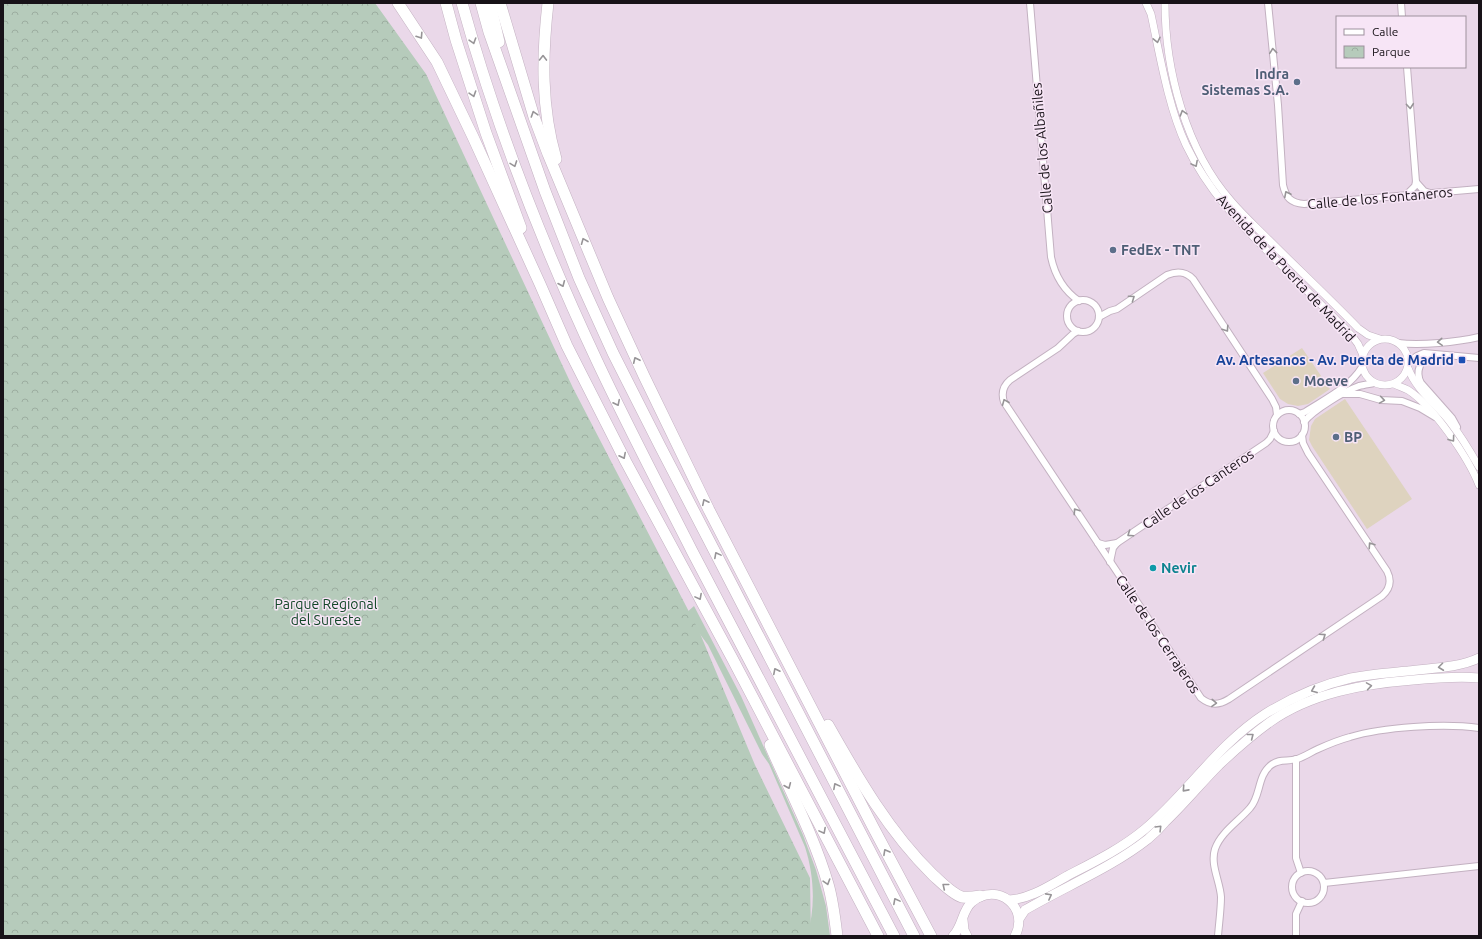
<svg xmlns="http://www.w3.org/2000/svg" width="1482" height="939" viewBox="0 0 1482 939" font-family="Ubuntu,sans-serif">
  <defs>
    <pattern id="park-crowns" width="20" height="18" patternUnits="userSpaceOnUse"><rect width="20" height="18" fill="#b6cbbb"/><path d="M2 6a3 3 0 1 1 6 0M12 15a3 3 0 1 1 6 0" fill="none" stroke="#9cada0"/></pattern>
  </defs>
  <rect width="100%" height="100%" fill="#ead8e9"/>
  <g fill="#ded3bf">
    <path d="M1302 348 1330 389 1308 404 1298 406 1288 404 1280 399 1263 373Z"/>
    <path d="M1345 399 1412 499 1367 529 1312 446 1309 440 1311 426 1315 419Z"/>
  </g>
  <path fill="#b6cbbb" d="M694 606 741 696 803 835 816 870 826 906 830 936H807C816 907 814 875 805 847L769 764 762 754 708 645 685 614Z"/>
  <path fill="url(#park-crowns)" d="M3 3H375L426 74 573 388 699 631 755 765 810 878 811 936H3Z"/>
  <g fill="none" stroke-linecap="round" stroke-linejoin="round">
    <g stroke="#c3b1c1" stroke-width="8">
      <g id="minor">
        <path d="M1030 3 1051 257C1055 276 1063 290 1079 301"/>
        <path d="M1268 3 1278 105 1283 185C1286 198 1291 203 1304 204L1479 189"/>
        <path d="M1401 3 1402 17"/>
        <path d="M1416 182 1424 191 1430 193"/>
        <path d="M1405 196 1415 186 1416 182 1407 67"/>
        <circle cx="1083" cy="316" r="16"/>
        <path d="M1099 317 1110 311 1117 309 1167 275C1177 271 1185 271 1193 279L1272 399 1276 407 1277 415"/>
        <path d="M1078 331 1073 334 1058 348 1010 380C1003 386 1001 393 1004 402L1201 698C1211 706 1219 705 1229 699L1382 596C1390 589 1392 581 1387 571L1308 453 1303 443 1302 435"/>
        <path d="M1398 343C1421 346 1457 342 1479 337"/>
        <path d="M1446 355C1442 355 1437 355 1433 356 1420 358 1415 372 1421 383L1452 418 1457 427"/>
        <path d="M1409 362 1417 356 1424 353 1479 358"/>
        <path d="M1344 394H1360L1381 400 1402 401 1420 408 1435 417"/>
        <circle cx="1289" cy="426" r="16"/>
        <path d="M1299 414 1305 412C1325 399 1349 388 1362 367"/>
        <path d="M1304 422C1313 410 1345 391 1359 386 1363 385 1369 384 1374 383"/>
        <path d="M1098 543 1105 545 1117 543"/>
        <path d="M1110 562 1113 548 1117 543 1266 443 1270 439 1274 431"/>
        <path d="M1296 759V858L1301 873"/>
        <circle cx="1308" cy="887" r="16"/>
        <path d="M1324 883 1479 866"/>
        <path d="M1218 936C1219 923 1221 909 1221 897 1220 881 1210 865 1215 849 1221 832 1239 821 1250 808 1261 796 1257 776 1271 765 1280 758 1287 762 1297 759 1304 757 1311 752 1318 749 1329 744 1339 740 1350 737 1383 727 1444 723 1479 728"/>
        <path d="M1296 936V914L1302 901"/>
      </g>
    </g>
    <g stroke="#c3b1c1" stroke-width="8">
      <g id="tertiary">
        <path d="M1146 3 1151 14C1160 56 1168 106 1186 145 1208 191 1241 225 1277 261 1302 286 1327 310 1352 336L1358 344 1363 355"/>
        <path d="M1165 3C1165 70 1186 150 1231 201 1242 214 1255 226 1267 238 1297 268 1328 297 1358 328L1368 335 1380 339"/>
        <circle cx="1385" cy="362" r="23"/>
        <path d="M1408 368C1416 390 1436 404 1450 422 1461 436 1470 451 1479 467"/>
        <path d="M1394 384C1398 386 1404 388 1408 390 1433 406 1468 457 1479 485"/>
      </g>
    </g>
    <g stroke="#c3b1c1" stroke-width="10">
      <g id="primary">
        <path d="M1009 900C1030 899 1049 886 1067 876 1094 862 1121 849 1145 829 1187 794 1217 745 1265 714 1291 698 1320 685 1351 678 1369 674 1389 673 1408 671 1431 668 1458 668 1479 658"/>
        <path d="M1019 919 1025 910C1066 886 1111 868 1148 839 1154 834 1160 828 1165 822 1184 804 1201 783 1219 765 1235 750 1252 735 1270 722 1311 693 1363 684 1413 680 1435 678 1457 676 1479 678"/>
        <path d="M963 920 964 930 967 936"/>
        <path d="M953 936C963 926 962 910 972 902 997 881 1030 907 1015 936"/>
      </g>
    </g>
    <g stroke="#c3b1c1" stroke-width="12">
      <g id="motorway">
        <path d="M398 3 437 62 473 137 540 284 567 346 626 462 732 658 878 936"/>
        <path d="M446 3 456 40 486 133 521 228"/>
        <path d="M462 3C496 126 543 246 597 361 627 425 660 488 692 551 759 680 827 808 894 936"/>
        <path d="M481 3 489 32 545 191 579 278 613 353 660 446 914 936"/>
        <path d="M490 3 499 42"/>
        <path d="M500 3 534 117 548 154 608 298 644 376 709 510 873 827 931 936"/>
        <path d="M548 3C542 56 541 107 556 159"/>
        <path d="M828 725C858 778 889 832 933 875 941 882 952 894 962 897 969 898 974 897 980 896"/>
        <path d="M770 745C790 791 814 836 828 884 833 901 835 919 837 936"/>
      </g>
    </g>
    <use href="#minor" stroke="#fff" stroke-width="6"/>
    <use href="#tertiary" stroke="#fff" stroke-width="7"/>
    <use href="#primary" stroke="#fff" stroke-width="9"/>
    <use href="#motorway" stroke="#fff" stroke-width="11"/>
  </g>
  <defs><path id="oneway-chevron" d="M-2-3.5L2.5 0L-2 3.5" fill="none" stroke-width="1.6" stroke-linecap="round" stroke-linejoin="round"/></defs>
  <g stroke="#979497">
    <use href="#oneway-chevron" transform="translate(420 36) rotate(57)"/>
    <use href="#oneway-chevron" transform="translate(1157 40) rotate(78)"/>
    <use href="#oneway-chevron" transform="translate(473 41) rotate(73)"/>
    <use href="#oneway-chevron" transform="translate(1273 51) rotate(-96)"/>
    <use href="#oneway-chevron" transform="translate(543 58) rotate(-89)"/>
    <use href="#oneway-chevron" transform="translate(473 94) rotate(72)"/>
    <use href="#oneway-chevron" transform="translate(1410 106) rotate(85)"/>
    <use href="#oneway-chevron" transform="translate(1183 113) rotate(-107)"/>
    <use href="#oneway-chevron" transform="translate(534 114) rotate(-108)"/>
    <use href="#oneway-chevron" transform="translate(514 164) rotate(70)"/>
    <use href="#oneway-chevron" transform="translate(1195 164) rotate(62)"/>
    <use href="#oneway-chevron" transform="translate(1287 194) rotate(-117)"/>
    <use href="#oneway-chevron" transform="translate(584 241) rotate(-112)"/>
    <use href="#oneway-chevron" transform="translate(562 284) rotate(67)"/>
    <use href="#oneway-chevron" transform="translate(1132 298) rotate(-35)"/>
    <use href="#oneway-chevron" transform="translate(1226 329) rotate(56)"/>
    <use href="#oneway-chevron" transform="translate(1440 342) rotate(176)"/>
    <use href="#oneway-chevron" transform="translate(636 360) rotate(-115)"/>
    <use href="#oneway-chevron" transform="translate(1382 400) rotate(9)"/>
    <use href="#oneway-chevron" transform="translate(1005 402) rotate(-112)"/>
    <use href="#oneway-chevron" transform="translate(617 403) rotate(64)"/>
    <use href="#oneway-chevron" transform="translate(1452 439) rotate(54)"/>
    <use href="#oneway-chevron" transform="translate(623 456) rotate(63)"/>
    <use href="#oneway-chevron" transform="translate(705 502) rotate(-116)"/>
    <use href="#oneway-chevron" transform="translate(1076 511) rotate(-124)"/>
    <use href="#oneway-chevron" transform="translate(1130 534) rotate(146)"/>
    <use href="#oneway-chevron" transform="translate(1371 545) rotate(-124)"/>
    <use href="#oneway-chevron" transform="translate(717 555) rotate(-118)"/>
    <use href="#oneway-chevron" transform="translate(699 597) rotate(62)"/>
    <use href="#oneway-chevron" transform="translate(1323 636) rotate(-34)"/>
    <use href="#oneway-chevron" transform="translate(1441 667) rotate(173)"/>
    <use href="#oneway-chevron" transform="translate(776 671) rotate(-117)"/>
    <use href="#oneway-chevron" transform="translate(1369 686) rotate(-9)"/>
    <use href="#oneway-chevron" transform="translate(1314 690) rotate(158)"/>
    <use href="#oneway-chevron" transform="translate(1214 703) rotate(2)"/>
    <use href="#oneway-chevron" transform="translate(1251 736) rotate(-38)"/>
    <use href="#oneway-chevron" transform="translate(788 786) rotate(67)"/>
    <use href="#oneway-chevron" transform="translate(836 786) rotate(-118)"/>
    <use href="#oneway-chevron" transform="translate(1185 789) rotate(132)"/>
    <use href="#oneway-chevron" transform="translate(1159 828) rotate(-45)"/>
    <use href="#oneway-chevron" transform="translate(823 831) rotate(62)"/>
    <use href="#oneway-chevron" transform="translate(886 852) rotate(-119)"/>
    <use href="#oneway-chevron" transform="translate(827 882) rotate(73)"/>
    <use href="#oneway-chevron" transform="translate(945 886) rotate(-141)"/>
    <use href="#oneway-chevron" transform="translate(1049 896) rotate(-28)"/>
    <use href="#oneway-chevron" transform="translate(896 901) rotate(-118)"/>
  </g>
  <g fill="#5c6f8a" stroke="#f7e5f6" stroke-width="1.5">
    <circle cx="1297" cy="82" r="4"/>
    <circle cx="1113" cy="250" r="4"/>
    <circle cx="1296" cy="381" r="4"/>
    <circle cx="1336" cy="437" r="4"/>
  </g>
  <rect fill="#1a4fb4" stroke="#f7e5f6" stroke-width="1.5" x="1458" y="356" width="8" height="8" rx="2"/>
  <circle fill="#0f9aa8" stroke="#f7e5f6" stroke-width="1.5" cx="1153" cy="568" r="4"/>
  <g text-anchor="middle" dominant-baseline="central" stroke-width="3" stroke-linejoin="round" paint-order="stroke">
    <g font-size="14" font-weight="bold" fill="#4e5e75" stroke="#f7e5f6" text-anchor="start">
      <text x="1289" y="74" text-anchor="end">Indra<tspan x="1289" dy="16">Sistemas S.A.</tspan></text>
      <text x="1121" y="250">FedEx - TNT</text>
      <text x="1304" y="381">Moeve</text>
      <text x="1344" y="437">BP</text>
    </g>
    <g font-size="14" fill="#181218" stroke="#f7e5f6">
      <text transform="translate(1042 148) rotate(-95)">Calle de los Albañiles</text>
      <text transform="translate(1380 198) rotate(-5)">Calle de los Fontaneros</text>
      <text transform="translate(1286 268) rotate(47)">Avenida de la Puerta de Madrid</text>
      <text transform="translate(1198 489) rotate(-34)">Calle de los Canteros</text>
      <text transform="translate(1158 634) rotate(56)">Calle de los Cerrajeros</text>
    </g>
    <g font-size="14" font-weight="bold" fill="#164399" stroke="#f7e5f6" text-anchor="end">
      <text x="1454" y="360">Av. Artesanos - Av. Puerta de Madrid</text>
    </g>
    <g font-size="14" font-weight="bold" fill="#0d838f" stroke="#f7e5f6" text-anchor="start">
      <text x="1161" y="568">Nevir</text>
    </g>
    <g font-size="14" fill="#124727" stroke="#f7e5f6">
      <text x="326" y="604">Parque Regional<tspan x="326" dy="16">del Sureste</tspan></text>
    </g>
  </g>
  <rect width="1482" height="939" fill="none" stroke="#181218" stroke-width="8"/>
  <rect x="1336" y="16" width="130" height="52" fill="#f7e5f6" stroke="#9e919d"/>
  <rect x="1344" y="29" width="20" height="6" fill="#ffffff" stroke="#9e919d"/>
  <text x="1372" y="36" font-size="12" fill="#181218">Calle</text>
  <rect x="1344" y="46" width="20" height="12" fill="url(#park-crowns)" stroke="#9e919d"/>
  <text x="1372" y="56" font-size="12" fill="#181218">Parque</text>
</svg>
